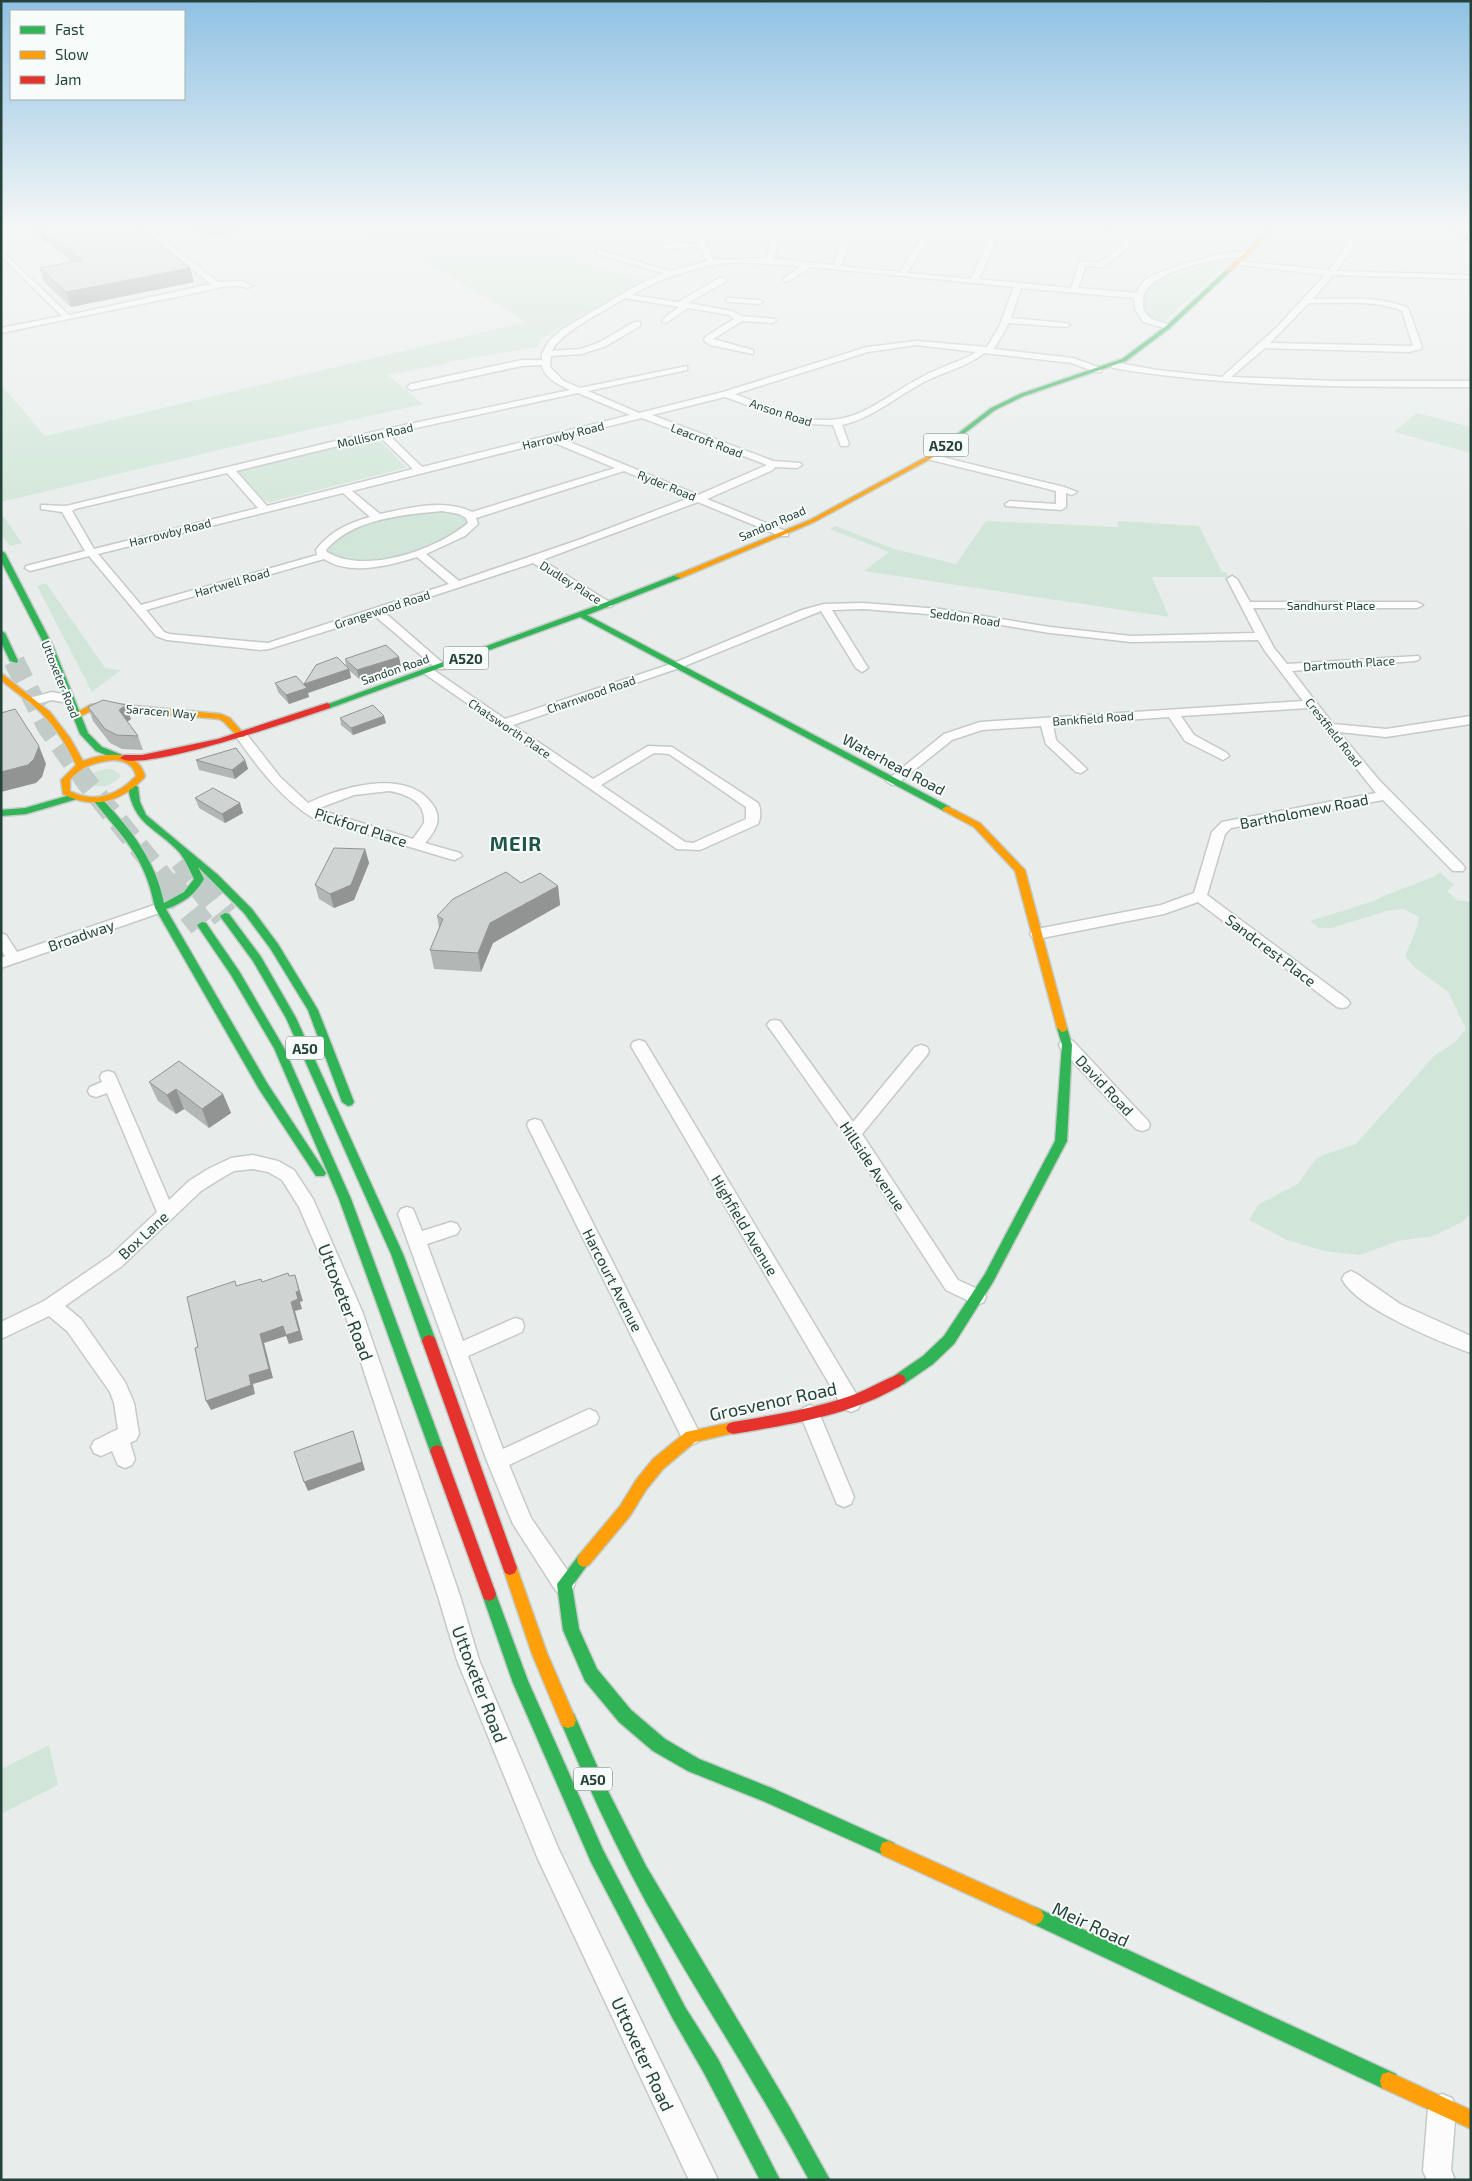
<svg xmlns="http://www.w3.org/2000/svg" width="1472" height="2181" viewBox="0 0 1472 2181" font-family="'Exo 2',sans-serif">
  <rect width="100%" height="100%" fill="#e8edeb"/>
  <g fill="#d1e6d8">
    <path d="M345 227H550L595 249 594 251 569 259 645 280 558 329 540 340 537 347 471 358 388 375 423 404 227 448 1 502V385L45 436 526 322 412 253 392 257Z"/>
    <path d="M1232 259 1160 325C1148 316 1144 311 1143 297L1157 281 1212 262Z"/>
    <path d="M1417 413 1471 427V453L1394 432Z"/>
    <path d="M370 438 378 439 406 467 405 468 270 502 264 500 239 473 241 469Z"/>
    <path d="M441 510 459 513 469 520C465 545 367 566 344 562 338 561 332 556 327 553L326 549C359 518 398 515 441 510Z"/>
    <path d="M1 513 22 543 10 546 1 535Z"/>
    <path d="M986 521 1118 527V521L1199 526 1222 572H1226L1229 577H1152L1169 617 864 571 889 552 830 529 836 526 894 549 956 564Z"/>
    <path d="M46 583 105 668 121 670 92 692 37 586Z"/>
    <path d="M112 769 120 774V777C112 786 99 790 89 783L87 780C92 771 102 769 112 769Z"/>
    <path d="M1440 872 1454 885 1447 891 1457 900 1471 902V1214L1462 1222 1434 1236 1398 1241 1360 1255 1324 1251 1287 1240 1249 1220 1259 1204 1298 1184 1315 1160 1323 1155 1356 1144 1434 1056 1455 1042 1466 1029 1448 992 1413 966 1405 956 1416 930 1419 917 1404 909 1387 911 1331 928H1319L1310 921 1374 901 1386 895 1433 877Z"/>
    <path d="M49 1745 58 1785 1 1814V1769Z"/>
  </g>
  <g fill="none" stroke-linecap="round" stroke-linejoin="round">
    <g stroke="#c1cbc8" stroke-width="21" stroke-dasharray="21 11" stroke-linecap="butt">
      <path d="M14 661 47 726 88 784 167 882"/>
      <path d="M180 861 197 882"/>
    </g>
    <g stroke="#c1cbc8" stroke-width="27" stroke-dasharray="27 13" stroke-linecap="butt">
      <path d="M166 880 202 925"/>
      <path d="M196 880 225 916"/>
    </g>
    <g stroke="#c5cac8" stroke-width="3">
      <g id="street">
        <path d="M140 227H147L218 282 243 281 252 286 248 288C234 283 219 287 205 291L1 333V328L62 316 1 256V250L69 315 211 284Z"/>
        <path d="M602 227H610L618 234 611 236Z"/>
        <path d="M773 227H781L774 259 834 265 844 233 848 231 852 233 841 266 900 272 923 234H929L930 236 907 273 971 279 990 237 994 235 998 237 979 279 1071 288 1080 261 1099 263 1122 245V243L1116 239 1093 233V229H1096L1122 235 1129 240 1130 246 1103 267 1086 266 1078 288 1136 293C1139 288 1142 282 1148 278 1161 269 1241 245 1253 253 1246 257 1235 257 1227 258 1203 263 1140 273 1143 304 1144 320 1158 321 1171 325L1172 327 1168 329 1143 322 1135 309 1134 298 1021 288 1011 318 1066 323 1070 325 1066 327 1009 323 994 349 1073 358 1101 368V372H1095L1072 363 984 353C968 366 947 371 928 380 899 394 874 418 842 425L849 444 847 446H841L833 425 809 424 789 420 725 397 652 415 773 461 800 463 802 465 797 468 775 467 773 470 707 499 788 532V536H780L698 502 542 560 611 603 613 605 611 607H603L533 563 384 612 445 665 447 667 445 669H437L375 616 269 649 260 650 167 640 156 636 89 556 30 571 25 568 26 566 85 551 62 512 41 509V505L66 506 381 430 570 390C559 385 543 377 542 365L522 366 411 390 407 387 411 384 522 360H542V354L548 342 561 330 634 287 663 273 597 254V250L670 271 707 261 700 247 660 249 656 247 660 245 698 243 694 234 681 232C685 229 696 229 700 232L714 260 767 258ZM734 262 802 266 784 278 783 280 787 282 811 267 1014 287 999 327 987 347 917 341 867 347 723 392 639 413 588 391 687 370V366L580 388 564 381 550 367 551 356 582 354 606 346 640 326V322H634L600 342 581 349 552 351C560 332 607 310 625 298L679 307 663 319 662 321 666 323 688 308 730 315 734 319 705 337 704 340 710 345 753 354V350L713 339 742 321 772 323 776 321 775 319 741 316 732 311 688 303 725 282V278H719L678 302 632 295C665 276 697 266 734 262ZM917 345 976 352 970 356C954 363 936 369 920 378 890 393 863 420 827 420 795 421 764 405 735 394L868 352ZM578 393 630 415 422 467 388 434ZM642 418 767 465 698 495 560 438ZM379 436 413 469 267 506 236 471ZM550 441 615 468 472 512C445 498 408 508 380 514L352 491ZM624 471 689 498 581 539 459 581 426 554 465 536 478 524 476 518ZM227 473 258 508 94 549 72 511 75 509ZM343 493 370 517C349 523 330 531 316 550L317 555 141 605 98 554ZM442 511 459 514 466 518 468 523C436 550 365 575 327 552L326 550C354 518 402 515 442 511ZM417 557 449 584 268 643 169 634 164 632 146 610 324 559C350 576 388 566 417 557Z"/>
        <path d="M1004 227H1011L1016 233 1009 235Z"/>
        <path d="M1353 236 1360 238 1336 271 1471 275V279L1333 275 1313 299C1344 299 1379 295 1408 308L1422 347 1421 349 1409 352 1265 348 1231 377 1336 381H1471V387C1351 387 1232 388 1113 368L1109 365 1113 362 1157 370 1222 377 1276 328 1325 275 1239 265H1236V261L1329 270ZM1309 303C1338 304 1374 299 1402 311L1413 346 1270 343Z"/>
        <path d="M727 298 759 300 763 302 759 304 730 302 726 300Z"/>
        <path d="M930 454 1064 487 1077 492 1072 495 1066 493V507L1061 510 1006 506 1005 504 1010 501 1056 504V491L927 459V455Z"/>
        <path d="M1232 576 1237 579 1250 602H1417L1423 605 1417 608H1253L1274 648 1287 664 1418 656 1420 658 1418 660 1414 661 1292 671 1333 724 1386 729 1471 716V724L1386 737 1339 732 1379 780 1463 865 1465 868 1463 871H1453L1383 800 1231 828 1225 834 1207 895 1347 999 1350 1003 1347 1007 1342 1008 1337 1007 1198 902 1164 914 1037 939 1032 937 1030 934 1032 931 1037 929 1161 905 1194 893 1212 832 1222 822 1376 793 1308 708 1181 716 1194 735 1227 753 1229 756 1223 760 1185 741 1169 717 1053 725 1056 740 1087 769 1081 773 1076 772 1046 744 1041 726 982 730 952 740 897 784 892 785 886 781 944 734 980 722 1303 701 1265 651 1258 640 1131 642 1050 633 940 615 863 609 832 610 868 668 862 672 856 668 821 611 682 667 513 725 593 779 648 746 672 747 758 803C761 808 761 819 758 824L700 850 677 849 422 672 424 669H432L505 719 674 663 802 610 824 604 863 603 940 609 1050 627 1131 636 1255 633 1227 579ZM654 753 669 754 746 807V819L693 843 685 842 601 785Z"/>
        <path d="M52 692 72 696 74 699 68 703 52 700 33 705 27 701 29 698Z"/>
        <path d="M241 731 245 732 280 777 308 803C342 787 407 767 433 805 443 819 435 832 425 843L460 853 462 856 455 860 450 859 313 818C280 798 257 766 235 735ZM389 791C407 794 426 802 424 823L413 839 317 809 354 795Z"/>
        <path d="M160 903 165 905 167 908 165 911 1 968V958L5 956 1 950V933L6 935 17 952Z"/>
        <path d="M775 1020 780 1021 853 1122 915 1047 921 1045 927 1047 929 1051 927 1055 862 1134 958 1280 984 1292 986 1297 984 1302 977 1305 946 1290 847 1138 770 1029 767 1025 770 1021Z"/>
        <path d="M1067 1039 1073 1041 1148 1121 1150 1125 1148 1129 1142 1131 1136 1129 1061 1049 1059 1045 1061 1041Z"/>
        <path d="M639 1040 645 1042 858 1397 861 1403 858 1409 851 1412 844 1409 631 1046 633 1042Z"/>
        <path d="M108 1071 114 1073 116 1077 169 1200 189 1181 208 1169 231 1158 253 1155 278 1161 294 1170 313 1199 362 1311 460 1596 479 1660 559 1850 718 2180H689L538 1859 457 1660 438 1596 344 1311 299 1207 282 1180 268 1172 253 1169 234 1171 220 1179 201 1191 122 1266 65 1306 81 1319 125 1382 134 1403 139 1434 136 1440 130 1443 135 1459 132 1465 125 1468 118 1465 112 1451 101 1456 94 1453 91 1447 94 1441 118 1429 114 1403 110 1392 67 1331 49 1316 1 1339V1322L44 1301 110 1256 157 1212 107 1093 96 1097 90 1095 88 1091 90 1087 102 1082 100 1077 102 1073Z"/>
        <path d="M535 1119 541 1121 543 1125 698 1430 701 1436 698 1442 691 1445 684 1442 527 1125 529 1121Z"/>
        <path d="M407 1207 413 1209 422 1231 451 1222 457 1224 460 1229 457 1234 427 1244 463 1341 515 1318 522 1320 524 1326 522 1332 468 1356 503 1449 589 1409 596 1412 599 1418 596 1424 509 1465 531 1518 572 1577 575 1584 572 1591 564 1594 556 1591 513 1524 487 1461 398 1214 401 1209Z"/>
        <path d="M1351 1271 1357 1274 1400 1304 1471 1336V1353C1440 1342 1356 1308 1342 1279L1345 1274Z"/>
        <path d="M810 1405 817 1408 854 1497 851 1504 844 1507 837 1504 800 1414 803 1408Z"/>
        <path d="M1442 2094 1452 2098 1456 2108 1451 2170 1455 2180H1427L1423 2171 1428 2108 1432 2098Z"/>
      </g>
    </g>
    <g stroke="#c3cbc8" stroke-width="3">
      <g id="fast">
        <path d="M1446 227H1451L1471 240V243Z"/>
        <path d="M1227 269 1232 270 1170 328 1126 361 1024 396 995 410 944 449 939 448 991 408 1020 394 1122 359 1166 326Z"/>
        <path d="M1 551 5 553 53 646 88 733 102 747 122 755V759H116L96 751 80 734 45 646 1 561Z"/>
        <path d="M678 574 682 576 681 578 587 615 950 807V811H944L580 617 330 708H324L323 706 604 603Z"/>
        <path d="M1 631 5 633 18 661 17 663 10 661 1 642Z"/>
        <path d="M133 784 138 787 140 802 146 815 218 875 252 909 278 944 318 1010 354 1102 352 1105 348 1106 342 1102 308 1010 270 948 244 913 198 867 204 879C195 895 183 903 166 909L267 1083 324 1170 326 1173 324 1176H316L259 1089 155 908C145 856 124 839 93 800L98 797 101 798C130 828 156 861 164 903L184 892 194 879C190 871 185 859 179 852 156 827 134 826 128 787Z"/>
        <path d="M74 794 77 795V799L26 814 1 816V810L25 808Z"/>
        <path d="M225 913 229 914 261 957 296 1018 403 1254 436 1341 434 1345 429 1347 424 1345 422 1341 391 1254 286 1018 253 961 220 916Z"/>
        <path d="M202 922 206 923 239 971 284 1048 351 1199 444 1451 442 1455 437 1457 432 1455 430 1451 339 1199 274 1048 231 975 197 925Z"/>
        <path d="M1062 1024 1067 1028 1072 1045 1067 1141 993 1282 954 1344 933 1364 904 1384 899 1386 894 1384 892 1380 894 1376 923 1356 944 1336 985 1274 1055 1141 1062 1045 1057 1028Z"/>
        <path d="M584 1553 589 1555 591 1560 572 1586 579 1629 597 1669 631 1710 665 1739 699 1759 774 1789 894 1843 896 1849 894 1855 888 1857 763 1801 688 1771 653 1751 619 1722 585 1681 563 1630 557 1584 579 1555Z"/>
        <path d="M489 1587 494 1589 528 1681 603 1850 685 2007 718 2059 780 2180H760L704 2073 673 2019 591 1862 513 1683 482 1594 484 1589Z"/>
        <path d="M568 1712 574 1714 608 1791 646 1866 790 2108 830 2180H809C758 2085 698 1996 646 1902 614 1843 586 1782 560 1720L562 1714Z"/>
        <path d="M1035 1907 1396 2074 1398 2081 1396 2088 1389 2090 1382 2088 1029 1922 1026 1916 1029 1910Z"/>
      </g>
    </g>
    <g stroke="#c3cbc8" stroke-width="3">
      <g id="slow">
        <path d="M1273 227H1278L1231 271H1227V269Z"/>
        <path d="M940 447 945 448 932 458 814 522 681 578 674 576 810 520 928 456Z"/>
        <path d="M1 673 50 712 70 738 83 761C105 753 137 748 145 776L144 778C121 802 93 810 63 794L61 780 76 765C66 743 53 723 35 707 24 697 12 690 1 680ZM114 760C125 761 133 764 136 776 118 795 95 804 70 791V780C81 766 96 762 114 760Z"/>
        <path d="M103 703 221 714 230 718 245 735 244 737H238L224 722 219 719 103 709H95L75 719 71 716 90 705Z"/>
        <path d="M947 806 980 823 1025 870 1067 1028 1066 1031 1062 1032 1057 1028 1015 871 974 827 944 811 942 809Z"/>
        <path d="M733 1422 738 1424 740 1428 738 1432 695 1442 663 1469 646 1490 630 1516 589 1565 584 1567 579 1565 577 1560 579 1555 620 1506 636 1480 653 1459 686 1432Z"/>
        <path d="M510 1561 515 1563 517 1568 547 1653 576 1720 574 1726 568 1728 562 1726 532 1654 503 1568 505 1563Z"/>
        <path d="M888 1841 1041 1910 1044 1916 1041 1922 1035 1925 1029 1922 882 1855 880 1849 882 1843Z"/>
        <path d="M1389 2072 1471 2110V2129L1382 2088 1380 2081 1382 2074Z"/>
      </g>
    </g>
    <g stroke="#c3cbc8" stroke-width="3">
      <g id="jam">
        <path d="M327 703 330 704V708C300 718 140 774 120 758L124 755H142L218 739Z"/>
        <path d="M429 1335 434 1337 436 1341 517 1568 515 1573 510 1575 505 1573 503 1568 422 1341 424 1337Z"/>
        <path d="M899 1374 904 1376 906 1380C903 1386 896 1388 891 1391 842 1417 786 1425 733 1434L728 1432 726 1428 728 1424 733 1422C774 1415 814 1409 853 1395 869 1389 883 1380 899 1374Z"/>
        <path d="M437 1445 442 1447 444 1451 496 1594 494 1599 489 1601 484 1599 482 1594 430 1451 432 1447Z"/>
      </g>
    </g>
    <use href="#street" fill="#fcfcfc" fill-rule="evenodd"/>
    <use href="#fast" fill="#30b455" fill-rule="evenodd"/>
    <use href="#slow" fill="#ff9f0a" fill-rule="evenodd"/>
    <use href="#jam" fill="#e5322d" fill-rule="evenodd"/>
  </g>
  <g fill="#b2b6b5">
    <path d="M30 227H137L190 268 194 282 71 307 44 282 40 268 72 262 48 242H45Z"/>
    <path d="M188 227H238L239 231 204 238Z"/>
    <path d="M345 659 401 666 359 679 350 671 351 678 308 693 309 697 289 704 278 692 275 683 305 685 346 666Z"/>
    <path d="M88 707 131 719 127 722 138 736 143 750 122 749 110 743 93 721Z"/>
    <path d="M340 718 386 723 353 735 341 725Z"/>
    <path d="M196 760H245L248 769 235 779 199 770Z"/>
    <path d="M195 798 243 813 225 823 199 808Z"/>
    <path d="M365 849 369 863 354 900 334 908 319 899 315 885Z"/>
    <path d="M521 883 558 886 560 905 493 943 481 972 434 969 430 950 439 928 437 916Z"/>
    <path d="M149 1082 223 1094 231 1113 209 1128 184 1109 176 1114 158 1101Z"/>
  </g>
  <g fill="#919493">
    <path d="M207 227H238L239 231 204 238 201 228Z"/>
    <path d="M41 228H43L48 242H45Z"/>
    <path d="M190 268 194 282 71 307 66 292Z"/>
    <path d="M399 657 401 666 359 679 357 670Z"/>
    <path d="M349 669 351 678 308 693 309 697 289 704 286 695 304 684Z"/>
    <path d="M126 705 131 719 124 724 119 710Z"/>
    <path d="M384 716 386 723 353 735 351 728Z"/>
    <path d="M39 746 46 764 42 777 36 783 1 792V772Z"/>
    <path d="M245 760 248 769 235 779 232 770Z"/>
    <path d="M240 803 243 813 225 823 222 814Z"/>
    <path d="M365 849 369 863 354 900 334 908 330 894Z"/>
    <path d="M558 886 560 905 493 943 481 972 478 953 490 923Z"/>
    <path d="M176 1089 184 1109 176 1114 167 1095Z"/>
    <path d="M223 1094 231 1113 209 1128 202 1109Z"/>
    <path d="M295 1275 303 1301 300 1302 302 1309 295 1311 303 1340 289 1344 286 1336 264 1343 273 1378 253 1384 255 1394 211 1410 206 1401 249 1375 260 1334 283 1326 291 1302 296 1292Z"/>
    <path d="M353 1431 356 1440 365 1470 308 1491 304 1482Z"/>
  </g>
  <g fill="#cfd4d2" stroke="#919493">
    <path d="M39 227H137L190 268 66 292 40 268 82 260 43 228H41Z"/>
    <path d="M386 645 399 657 357 670 345 659Z"/>
    <path d="M337 657 349 669 304 684 316 665Z"/>
    <path d="M296 676 307 688 286 695 275 683Z"/>
    <path d="M103 700 126 705 119 710 138 736 117 735 105 729 88 707Z"/>
    <path d="M373 705 384 716 351 728 340 718Z"/>
    <path d="M15 709 39 746 34 759 28 765 1 772V713Z"/>
    <path d="M236 748 245 760 232 770 196 760Z"/>
    <path d="M213 788 240 803 222 814 195 798Z"/>
    <path d="M334 848 365 849 351 885 330 894 315 885Z"/>
    <path d="M506 872 521 883 540 873 558 886 490 923 478 953 430 950 443 919 437 916 453 899Z"/>
    <path d="M179 1061 223 1094 202 1109 176 1089 167 1095 149 1082Z"/>
    <path d="M288 1273 289 1276 295 1275 299 1291 296 1292 298 1299 291 1302 299 1331 286 1335 283 1326 260 1334 269 1369 249 1375 251 1385 206 1401 195 1348 198 1347 187 1297 235 1281 236 1286 261 1279 262 1282Z"/>
    <path d="M353 1431 362 1462 304 1482 294 1452Z"/>
  </g>
  <linearGradient id="sky" x2="0" y2="1"><stop stop-color="#8fc1e3"/><stop offset="0.43" stop-color="#f5f7f6"/><stop offset="1" stop-color="#f5f7f6" stop-opacity="0"/></linearGradient>
  <rect width="1472" height="532" fill="url(#sky)"/>
  <g text-anchor="middle" dominant-baseline="central" stroke-width="4" stroke-linejoin="round" paint-order="stroke">
    <g font-size="12" fill="#24423a" stroke="#f7fbf9">
      <text transform="translate(781 412) rotate(18)">Anson Road</text>
      <text transform="translate(375 435) rotate(-13)">Mollison Road</text>
      <text transform="translate(563 435) rotate(-14)">Harrowby Road</text>
      <text transform="translate(707 440) rotate(21)">Leacroft Road</text>
      <text transform="translate(667 485) rotate(22)">Ryder Road</text>
      <text transform="translate(772 523) rotate(-23)">Sandon Road</text>
      <text transform="translate(170 532) rotate(-14)">Harrowby Road</text>
      <text transform="translate(232 582) rotate(-16)">Hartwell Road</text>
      <text transform="translate(571 582) rotate(32)">Dudley Place</text>
      <text x="1331" y="605">Sandhurst Place</text>
      <text transform="translate(382 609) rotate(-18)">Grangewood Road</text>
      <text transform="translate(965 617) rotate(8)">Seddon Road</text>
      <text transform="translate(1349 663) rotate(-4)">Dartmouth Place</text>
      <text transform="translate(395 669) rotate(-19)">Sandon Road</text>
      <text transform="translate(61 679) rotate(68)">Uttoxeter Road</text>
      <text transform="translate(591 694) rotate(-19)">Charnwood Road</text>
      <text transform="translate(161 711) rotate(5)">Saracen Way</text>
      <text transform="translate(1093 718) rotate(-4)">Bankfield Road</text>
      <text transform="translate(510 728) rotate(34)">Chatsworth Place</text>
      <text transform="translate(1334 732) rotate(52)">Crestfield Road</text>
    </g>
    <g fill="#f7fbf9" stroke="#637a73" stroke-width="1">
      <rect x="923.5" y="433.5" width="45" height="23" rx="4"/>
      <rect x="443.5" y="646.5" width="45" height="23" rx="4"/>
      <rect x="286" y="1036.5" width="38" height="23" rx="4"/>
      <rect x="574" y="1767.5" width="38" height="23" rx="4"/>
    </g>
    <g font-size="14" font-weight="bold" fill="#24423a">
      <text x="946" y="445">A520</text>
      <text x="466" y="658">A520</text>
      <text x="305" y="1048">A50</text>
      <text x="593" y="1779">A50</text>
    </g>
    <g font-size="15" fill="#24423a" stroke="#f7fbf9">
      <text transform="translate(894 764) rotate(28)">Waterhead Road</text>
      <text transform="translate(1304 811) rotate(-11)">Bartholomew Road</text>
      <text transform="translate(361 827) rotate(18)">Pickford Place</text>
      <text transform="translate(81 935) rotate(-19)">Broadway</text>
      <text transform="translate(1271 950) rotate(37)">Sandcrest Place</text>
      <text transform="translate(1105 1085) rotate(47)">David Road</text>
      <text transform="translate(873 1166) rotate(56)">Hillside Avenue</text>
      <text transform="translate(745 1225) rotate(59)">Highfield Avenue</text>
      <text transform="translate(143 1235) rotate(-43)">Box Lane</text>
      <text transform="translate(613 1280) rotate(63)">Harcourt Avenue</text>
    </g>
    <g font-size="18" fill="#24423a" stroke="#f7fbf9">
      <text transform="translate(346 1302) rotate(69)">Uttoxeter Road</text>
      <text transform="translate(773 1401) rotate(-12)">Grosvenor Road</text>
      <text transform="translate(480 1684) rotate(69)">Uttoxeter Road</text>
      <text transform="translate(1091 1924) rotate(25)">Meir Road</text>
      <text transform="translate(643 2054) rotate(65)">Uttoxeter Road</text>
    </g>
    <g font-size="20" font-weight="bold" letter-spacing="1" fill="#1f5548" stroke="#f7fbf9">
      <text x="516" y="843">MEIR</text>
    </g>
  </g>
  <rect width="1472" height="2181" fill="none" stroke="#24423a" stroke-width="5"/>
  <rect x="10" y="10" width="175" height="90" fill="#f7fbf9" stroke="#a3b1ad"/>
  <rect x="20" y="26" width="25" height="8" fill="#30b455" stroke="#a3b1ad"/>
  <text x="55" y="35" font-size="15" fill="#24423a">Fast</text>
  <rect x="20" y="51" width="25" height="8" fill="#ff9f0a" stroke="#a3b1ad"/>
  <text x="55" y="60" font-size="15" fill="#24423a">Slow</text>
  <rect x="20" y="76" width="25" height="8" fill="#e5322d" stroke="#a3b1ad"/>
  <text x="55" y="85" font-size="15" fill="#24423a">Jam</text>
</svg>
